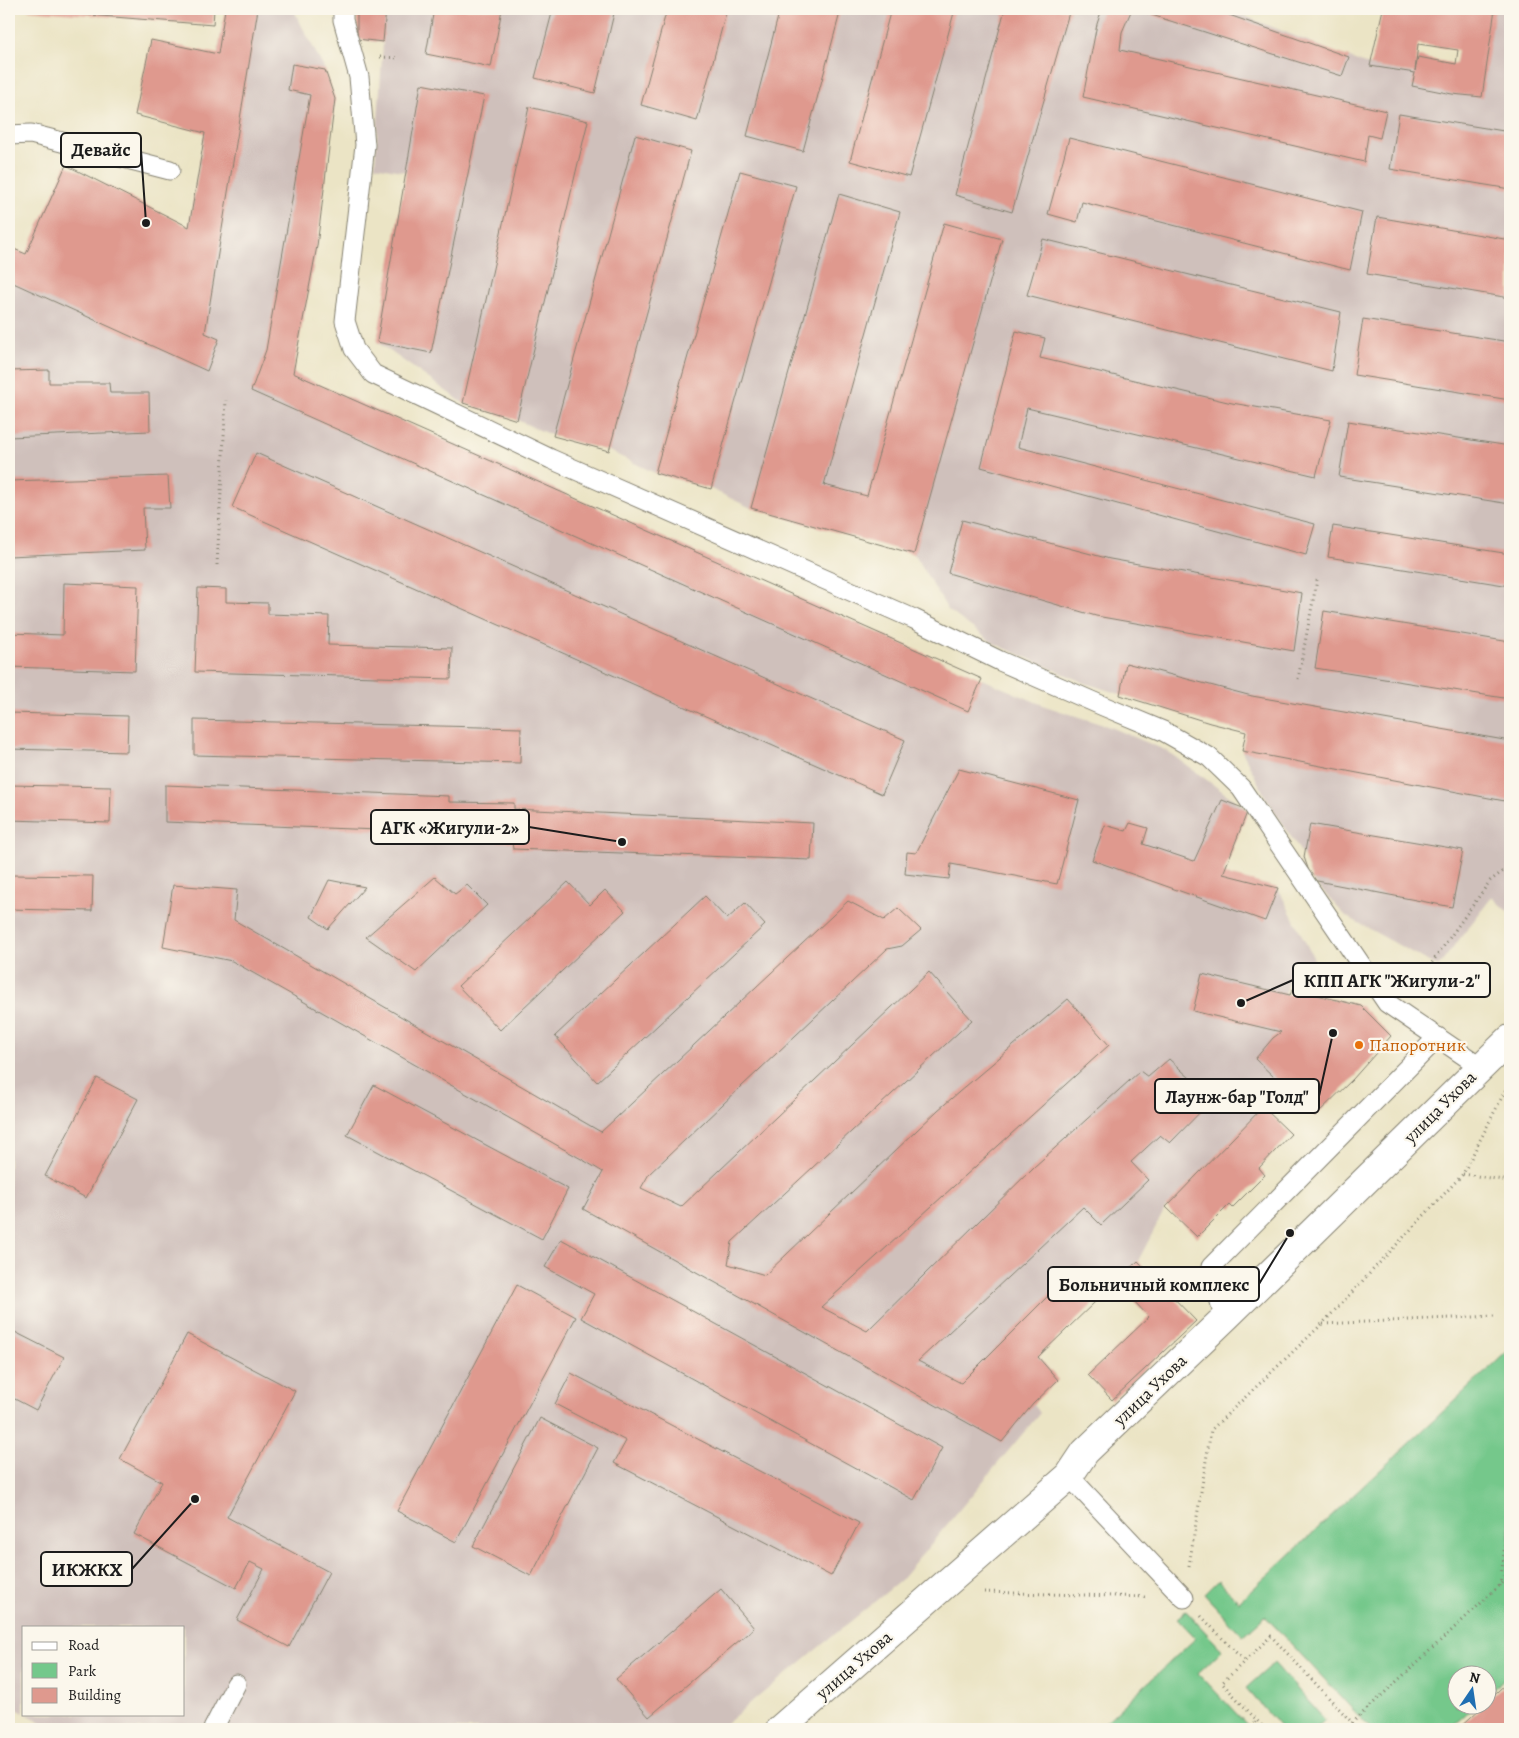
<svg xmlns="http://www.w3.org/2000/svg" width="1519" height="1738" viewBox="0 0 1519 1738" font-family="Alegreya,serif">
  <rect width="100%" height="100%" fill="#fbf7ec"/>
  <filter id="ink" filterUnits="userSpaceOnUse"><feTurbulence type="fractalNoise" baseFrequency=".02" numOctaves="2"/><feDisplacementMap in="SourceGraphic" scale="10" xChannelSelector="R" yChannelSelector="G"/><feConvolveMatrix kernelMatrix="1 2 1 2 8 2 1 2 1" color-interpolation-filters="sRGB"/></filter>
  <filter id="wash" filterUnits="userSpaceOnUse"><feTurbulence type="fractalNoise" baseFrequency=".0096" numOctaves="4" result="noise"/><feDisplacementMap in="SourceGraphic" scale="20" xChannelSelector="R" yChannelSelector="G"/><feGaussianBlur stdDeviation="1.12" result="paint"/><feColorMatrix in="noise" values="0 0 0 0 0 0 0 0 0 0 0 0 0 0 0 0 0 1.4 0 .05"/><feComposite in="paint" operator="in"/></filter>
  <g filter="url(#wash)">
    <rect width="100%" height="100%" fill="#ebe4c5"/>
    <g fill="#cfc0bb">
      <path d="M225 9H293L325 70 335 99 317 246 293 373 982 679 1045 706 1113 728 1167 751 1248 810 1223 874 1278 888 1316 963 1304 969 1291 967 1285 993 1290 995 1281 1032 1273 1038 1285 1087 1263 1107 1166 1207 1138 1261 1038 1356 1058 1380 1033 1403 1040 1413 900 1581 719 1729H55L26 1714H184V1627H24V1713L9 1705V247L173 320Z"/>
      <path d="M357 9H1227L1370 66 1414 73 1418 57 1456 64 1464 9H1510V914L1492 897 1438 967 1346 916 1312 880 1304 857 1265 796 1242 751 1246 732 1210 723 1085 683 993 643 948 610 914 554 751 508 711 489 655 473 609 451 553 436 517 420 463 403 377 342 406 172 375 166 383 43 357 39Z"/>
    </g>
    <g fill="#74c88b" stroke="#487254">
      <path d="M1510 1349V1673L1487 1695 1486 1676H1456V1706H1475L1449 1729H1371L1265 1616 1243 1636 1204 1594 1218 1580 1239 1602Z"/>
      <path d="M1186 1611 1222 1650 1198 1673 1251 1729H1098L1196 1638 1177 1618Z"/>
      <path d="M1274 1663 1325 1720 1315 1729H1282L1246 1688Z"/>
    </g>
    <g id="blocks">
      <g fill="#df998e" fill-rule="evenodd">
        <path d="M27 9H214L213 25 27 10Z"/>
        <path d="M225 9H258L205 333 219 339 207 371 9 281V247L26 254 66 165 189 227 205 133 135 115 151 40 218 54Z"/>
        <path d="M357 9H386L383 42 357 39Z"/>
        <path d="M434 9H502L491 67 426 54Z"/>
        <path d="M553 9H615L595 93 535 78Z"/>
        <path d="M667 9H727L697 121 641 105Z"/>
        <path d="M780 9H841L803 151 747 136Z"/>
        <path d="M891 9H955L909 177 850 161Z"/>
        <path d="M1005 9H1070L1012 212 955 195Z"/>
        <path d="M1102 9H1132L1122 32 1120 50 1386 111 1380 138 1368 135 1364 162 1083 97 1097 24Z"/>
        <path d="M1133 9H1212L1349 57 1342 76Z"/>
        <path d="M1383 9H1495L1482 97 1452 94 1412 86 1415 73 1370 66ZM1418 44 1458 50 1456 64 1418 57 1415 71Z"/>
        <path d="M292 64 325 70 335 99 317 246 293 373 982 679 968 711 251 391 266 350 310 95 288 90Z"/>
        <path d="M421 84 484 96 431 353 377 342Z"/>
        <path d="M529 107 588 121 517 420 463 403Z"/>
        <path d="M1399 114 1510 132V189L1390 169Z"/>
        <path d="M635 135 691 151 609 451 553 436Z"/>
        <path d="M1069 138 1362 212 1350 270 1082 202 1077 222 1048 214Z"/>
        <path d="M740 171 796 186 711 489 655 473Z"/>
        <path d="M839 194 900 212 824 485 867 496 944 223 1002 239 914 554 751 508Z"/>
        <path d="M1377 217 1510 240V298L1367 274Z"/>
        <path d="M1043 239 1341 312 1332 371 1027 295Z"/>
        <path d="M1363 319 1510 342V400L1354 375Z"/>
        <path d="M1016 331 1045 338 1040 358 1232 403 1331 420 1316 476 1027 408 1018 447 1315 524 1306 555 981 467Z"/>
        <path d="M49 370V383H109L110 393H149L150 431 9 437V371Z"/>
        <path d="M1348 421 1510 446V504L1339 477Z"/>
        <path d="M256 453 905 740 882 794 232 507Z"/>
        <path d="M168 476 170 508H143L145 550 9 556V481Z"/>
        <path d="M962 520 1110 559 1302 593 1294 651 1096 616 948 573Z"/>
        <path d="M1333 526 1510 554V586L1328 557Z"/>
        <path d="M64 583 138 586 135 671 9 667V633L63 635Z"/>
        <path d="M198 588 226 589V602L268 603V614L329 616 328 645 452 648 451 679 195 672Z"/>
        <path d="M1324 611 1510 642V699L1315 668Z"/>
        <path d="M1126 663 1252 696 1510 741V802L1242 751 1246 732 1210 723 1120 695Z"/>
        <path d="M9 713 128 716 127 752 9 749Z"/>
        <path d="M194 720 521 728 520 763 194 755Z"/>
        <path d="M959 769 1079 800 1057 884 951 864 949 879 905 874 907 852 916 853Z"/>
        <path d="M9 785 111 787 110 823 9 820Z"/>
        <path d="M165 785 449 796V802L514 803V809L813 823 811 860 513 849 512 842 431 840 432 832 165 822Z"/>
        <path d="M1222 800 1248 810 1223 874 1278 888 1265 921 1092 860 1105 825 1126 831 1130 823 1148 828 1143 844 1194 861Z"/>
        <path d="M1310 824 1463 850 1452 907 1312 880 1304 857Z"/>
        <path d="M9 875 93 876 92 911 9 909Z"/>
        <path d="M435 877 455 894 467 885 487 905 416 972 366 937Z"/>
        <path d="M329 880 365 887 328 929 311 917Z"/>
        <path d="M568 882 590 905 605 890 625 911 500 1030 458 986Z"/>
        <path d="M173 885 237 890 234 920 601 1132 848 901 884 920 898 908 921 930 902 946 887 949 649 1174 641 1188 681 1207 929 972 972 1020 732 1242 728 1264 765 1275 938 1110 1068 999 1109 1045 821 1307 867 1331 1034 1167 1140 1071 1148 1077 1169 1059 1213 1099 1170 1143 1160 1135 1131 1162 1148 1180 1101 1225 1083 1207 918 1361 961 1383 1069 1275 1096 1301 1038 1357 1058 1380 1033 1404 1002 1442 583 1209 603 1172 583 1160 232 961 163 947Z"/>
        <path d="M705 896 727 919 745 903 765 925 597 1082 555 1036Z"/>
        <path d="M1202 974 1290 995 1293 989 1361 1006 1391 1036 1353 1079 1315 1116 1255 1059 1273 1038 1281 1032 1193 1011Z"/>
        <path d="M97 1078 138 1099 86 1198 45 1176Z"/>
        <path d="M374 1085 568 1189 542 1239 347 1135Z"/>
        <path d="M1263 1107 1291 1134 1259 1168 1265 1175 1232 1208 1229 1205 1197 1237 1166 1207Z"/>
        <path d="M561 1239 942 1448 914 1500 581 1318 594 1294 545 1267Z"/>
        <path d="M1138 1261 1196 1321 1112 1400 1088 1375 1149 1317 1116 1282Z"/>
        <path d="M517 1285 576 1317 456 1542 397 1511Z"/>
        <path d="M9 1329 64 1357 36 1410 9 1396Z"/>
        <path d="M187 1334 295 1391 227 1517 329 1572 289 1647 237 1620 264 1569 250 1562 236 1588 134 1534 162 1482 120 1459Z"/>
        <path d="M571 1373 859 1523 831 1576 614 1463 626 1441 555 1404Z"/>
        <path d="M540 1418 598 1448 531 1576 473 1546Z"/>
        <path d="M721 1589 754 1628 649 1717 616 1679Z"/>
        <path d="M1510 1680V1729H1458L1483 1706H1486V1702Z"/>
      </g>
    </g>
  </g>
  <g filter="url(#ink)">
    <use href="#blocks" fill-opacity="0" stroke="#848070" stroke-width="1"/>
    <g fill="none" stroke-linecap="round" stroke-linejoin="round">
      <g stroke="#848070" stroke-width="21">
        <g id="service">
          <path d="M343 9V20L359 77 365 145 345 321 354 349 373 374 551 459 914 619 1000 661 1103 706 1163 731 1209 757 1241 788 1387 1003 1481 1067"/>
          <path d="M9 135 31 134 170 170"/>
          <path d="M1228 1315 1222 1309 1211 1267 1438 1037"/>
          <path d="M1069 1476 1184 1598"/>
          <path d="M213 1729 236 1684"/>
        </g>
      </g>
      <g stroke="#848070" stroke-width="30">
        <path id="tertiary" d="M780 1729 1069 1476 1085 1452 1228 1315 1510 1039"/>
      </g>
      <g stroke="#848070" stroke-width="3" stroke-dasharray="1 4" stroke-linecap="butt">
        <path d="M380 57 399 58"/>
        <path d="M217 565 226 400"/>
        <path d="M1298 679 1317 580"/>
        <path d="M1406 986 1431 964 1490 881 1510 866"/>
        <path d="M1463 1174 1510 1181"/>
        <path d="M1323 1324 1494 1316"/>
        <path d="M1189 1566 1211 1430 1322 1324 1463 1174 1508 1085"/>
        <path d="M1500 1586 1510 1500"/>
        <path d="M984 1592 1146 1597"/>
        <path d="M1201 1616 1245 1662"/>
        <path d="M1352 1723 1510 1576"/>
        <path d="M1247 1729 1257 1720"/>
        <path d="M1265 1729 1222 1683 1271 1636 1358 1729"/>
      </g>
      <use href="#service" stroke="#fff" stroke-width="19"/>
      <use href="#tertiary" stroke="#fff" stroke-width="28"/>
    </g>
  </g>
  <circle fill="#e8710a" stroke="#fbf7ec" stroke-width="2" cx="1359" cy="1045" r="5"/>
  <g text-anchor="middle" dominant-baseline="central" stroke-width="4.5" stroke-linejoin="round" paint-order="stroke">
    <g font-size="18" fill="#c56008" stroke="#fbf7ec" text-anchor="start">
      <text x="1369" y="1045">Папоротник</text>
    </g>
    <g font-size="18" fill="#1c1c1c" stroke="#fbf7ec">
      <text transform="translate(1440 1107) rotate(-45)">улица Ухова</text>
      <text transform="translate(1150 1390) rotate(-44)">улица Ухова</text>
      <text transform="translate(854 1665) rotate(-41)">улица Ухова</text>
    </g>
  </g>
  <path fill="none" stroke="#1c1c1c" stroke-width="2" d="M146 223L141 150M622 842L529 827M1241 1003L1293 980M1333 1033L1319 1096M1290 1233L1259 1284M195 1499L132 1569"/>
  <g fill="#1c1c1c" stroke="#fbf7ec" stroke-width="2">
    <circle cx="146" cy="223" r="5"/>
    <circle cx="622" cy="842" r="5"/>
    <circle cx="1241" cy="1003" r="5"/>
    <circle cx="1333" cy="1033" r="5"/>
    <circle cx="1290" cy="1233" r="5"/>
    <circle cx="195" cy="1499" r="5"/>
  </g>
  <g fill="#fbf7ec" stroke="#1c1c1c" stroke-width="2">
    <rect x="61" y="133" width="80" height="34" rx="5"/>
    <rect x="371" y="810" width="158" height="34" rx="5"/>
    <rect x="1293" y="963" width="197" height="34" rx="5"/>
    <rect x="1155" y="1079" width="164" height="34" rx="5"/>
    <rect x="1048" y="1267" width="211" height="34" rx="5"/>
    <rect x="41" y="1552" width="91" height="34" rx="5"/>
  </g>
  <g font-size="19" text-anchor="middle" font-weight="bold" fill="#1c1c1c">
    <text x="101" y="156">Девайс</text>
    <text x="450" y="834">АГК «Жигули-2»</text>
    <text x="1392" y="987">КПП АГК "Жигули-2"</text>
    <text x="1237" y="1103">Лаунж-бар "Голд"</text>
    <text x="1154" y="1291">Больничный комплекс</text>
    <text x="87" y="1576">ИКЖКХ</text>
  </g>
  <rect width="1519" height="1738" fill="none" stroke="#fbf7ec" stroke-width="30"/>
  <rect x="22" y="1626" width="162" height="90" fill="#fbf7ec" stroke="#a29f99"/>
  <rect x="32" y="1642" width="25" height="8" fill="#ffffff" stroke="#a29f99"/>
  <text x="68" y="1650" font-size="15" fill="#1c1c1c">Road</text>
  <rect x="32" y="1663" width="25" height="15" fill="#74c88b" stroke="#a29f99"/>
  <text x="68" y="1676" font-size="15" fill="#1c1c1c">Park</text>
  <rect x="32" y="1688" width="25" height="15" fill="#df998e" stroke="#a29f99"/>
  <text x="68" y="1700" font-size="15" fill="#1c1c1c">Building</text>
  <g transform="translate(1472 1690) rotate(13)"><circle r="24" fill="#fbf7ec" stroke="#a29f99"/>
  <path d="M0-4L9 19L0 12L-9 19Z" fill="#1f6fb2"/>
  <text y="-8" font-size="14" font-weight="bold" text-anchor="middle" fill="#1c1c1c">N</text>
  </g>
</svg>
